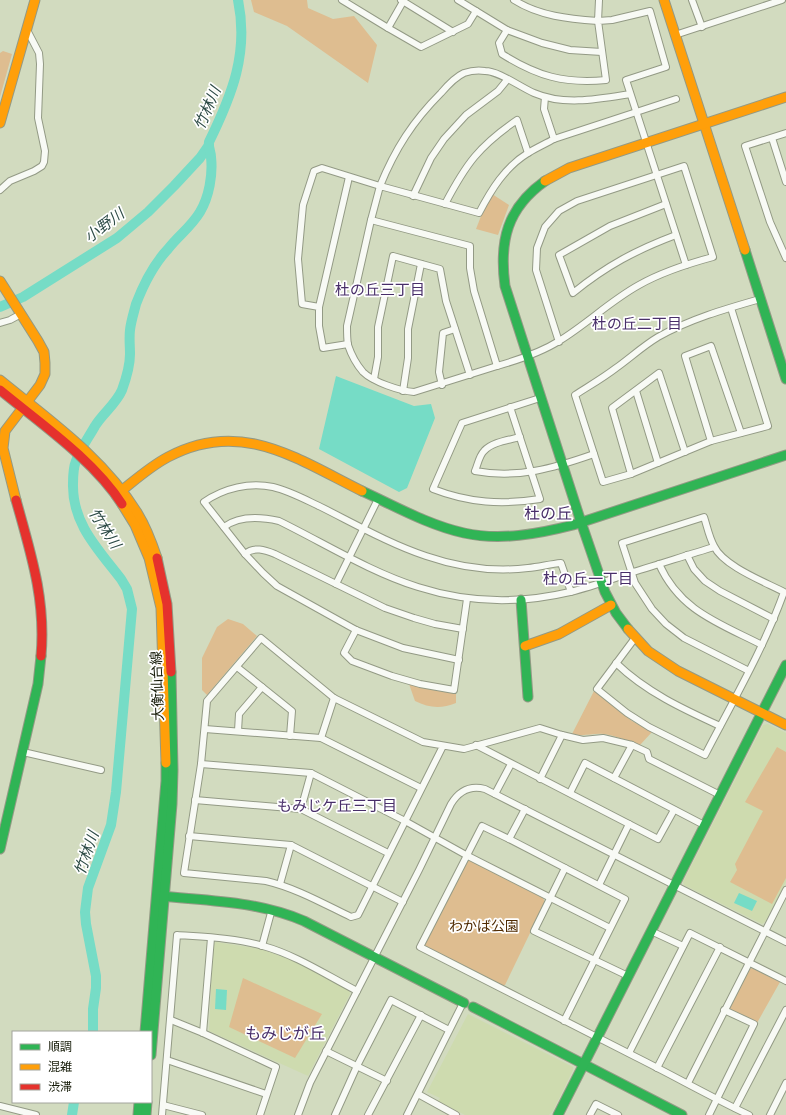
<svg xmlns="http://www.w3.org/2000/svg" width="786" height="1115" viewBox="0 0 786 1115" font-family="'Asap Condensed','Noto Sans JP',sans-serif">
  <rect width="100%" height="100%" fill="#d2dbbf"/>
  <g fill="#cedbaf">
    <path d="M768 724 786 733V882L765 922 762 924 684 885 683 882 763 725Z"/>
    <path d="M216 942 261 949 294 961 349 989 350 994 308 1076 209 1031 213 944Z"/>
    <path d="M468 1014 573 1067V1070L553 1111 549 1115H465L438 1101 440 1098 427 1092Z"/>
  </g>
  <g fill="#debd90">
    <path d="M251 0H307L308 8 333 19 354 16 377 45 368 83 287 26 254 12Z"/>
    <path d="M3 51 12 54 0 97V53Z"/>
    <path d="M492 194 509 205 498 235 476 229 485 206Z"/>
    <path d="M228 619 243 624 257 636 207 695 202 690V658L217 627Z"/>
    <path d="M409 684 456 693V703C441 709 429 708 415 701Z"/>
    <path d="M594 691 632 721 652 732 640 745C629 742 615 735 604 734 591 733 585 737 572 734Z"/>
    <path d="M777 747 786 752V878L772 904 730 882 737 870 735 864 763 811 745 802Z"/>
    <path d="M471 860 542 896 545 902 505 985H501L425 947 424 944 466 862Z"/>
    <path d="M752 968 780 982 757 1023 730 1011 729 1007 748 970Z"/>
    <path d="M243 978 322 1014 295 1058 229 1027Z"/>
  </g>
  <g fill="#76dcc6">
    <path d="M336 376 414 406 431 404 435 418 407 488 399 492 319 449Z"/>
    <path d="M739 893 757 901 752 911 734 903Z"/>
    <path d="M216 989 227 990 226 1010 215 1009Z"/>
  </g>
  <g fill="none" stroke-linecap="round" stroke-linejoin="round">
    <g stroke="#76dcc6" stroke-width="10">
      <path d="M0 307 23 297 117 238 148 212 174 186 200 158 209 145"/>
      <path d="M93 1032V1009L96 988V976L86 924 85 912 88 888 111 825 116 792 132 609 127 589 121 579C99 550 72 524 73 484 73 476 73 468 76 461 80 449 89 437 95 426 103 413 116 404 122 390 126 379 130 366 130 354 130 346 129 338 130 330 131 321 134 312 136 304 144 283 153 265 168 249 178 236 191 227 200 212 209 197 213 175 211 157 211 152 208 147 209 142 232 95 249 53 238 0"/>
      <path d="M72 1115 74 1102"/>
    </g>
    <g stroke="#939a85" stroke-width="8">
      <g id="street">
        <path d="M342 0 388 28 404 0"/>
        <path d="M401 0 453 32"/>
        <path d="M514 0C539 16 569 19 598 21L599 0"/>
        <path d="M692 0 702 27"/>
        <path d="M476 11 507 30 499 43 502 54C537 76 564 84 606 80L598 21 612 20 650 11 666 67 626 80 686 265"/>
        <path d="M388 28 421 47 468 24 476 11 458 0"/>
        <path d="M507 30 542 43 570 50 602 52"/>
        <path d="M675 35 782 0"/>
        <path d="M545 97 544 109 554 139 676 99"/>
        <path d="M786 133 745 146 770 222 786 258"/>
        <path d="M772 138 786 182"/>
        <path d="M0 190 10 181 34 171 42 166 44 162 45 151 38 118 40 64 39 53 27 30"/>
        <path d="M413 196 431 158 444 139 466 115 498 91 507 80"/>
        <path d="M445 204C466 164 479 146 517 120L528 153"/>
        <path d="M666 204 610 226 559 255 573 293C606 266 636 250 676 235"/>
        <path d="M371 220 470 246V268L474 291 497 366C518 360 540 353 559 341 587 324 610 301 639 285 662 272 687 264 713 257L684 166 577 201 559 211 545 227 537 248 536 270 559 342"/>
        <path d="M319 307 349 177"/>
        <path d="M731 308 768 426 711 441 631 474 603 482 575 395C589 386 603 378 616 368 630 358 643 346 658 337 690 319 725 309 760 299"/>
        <path d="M0 323 10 320 21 314"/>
        <path d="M348 344 323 348 319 326V307L302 304 298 259 303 205 314 171 322 168 380 186C395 149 413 121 441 93 447 86 455 77 464 73 470 71 478 70 485 71 499 71 520 87 534 93 564 106 599 99 630 94"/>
        <path d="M497 366 414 392C400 391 373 382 363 372 357 365 351 354 348 345 347 339 347 332 347 326L371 220 380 186 479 213C491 190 505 167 528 153 536 148 545 144 554 139"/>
        <path d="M374 379 378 357V327L393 256 440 269 446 301 470 375"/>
        <path d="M442 385 439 372 443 333 455 329"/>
        <path d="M403 391 408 358V329L421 264"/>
        <path d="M636 391 658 463"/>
        <path d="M510 407 540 499C502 505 469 503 433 489L462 423 540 398"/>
        <path d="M520 437C509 440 492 442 484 451 479 456 478 464 475 471 518 479 554 468 594 454"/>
        <path d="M711 441 685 356 711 346 741 433"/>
        <path d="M631 474 612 408 659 373 685 452"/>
        <path d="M224 527C240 515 261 517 279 521 324 543 370 572 418 587 468 603 519 604 570 592 591 587 612 579 633 572 660 564 687 555 714 547"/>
        <path d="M245 554C254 546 265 550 275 554L385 608 414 618 435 624 463 629"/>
        <path d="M687 555 694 569 705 581 720 591 774 619"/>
        <path d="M659 564C680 611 719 623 762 645"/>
        <path d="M336 584 378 499"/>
        <path d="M356 630 344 653 352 661 392 676 420 684 454 690 467 599"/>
        <path d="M635 638 597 689 627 713 649 727 705 755C733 701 764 648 784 592 765 582 723 566 714 546 709 537 707 526 704 517L622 543 635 583 652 609 666 624 684 638 749 671"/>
        <path d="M459 660 403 648 356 630 277 586 263 573 245 554 204 502C224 488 250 482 273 487 290 491 306 500 321 507 355 524 390 544 426 556 458 567 494 572 528 568 539 567 550 564 561 563L571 592"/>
        <path d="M616 663C646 692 683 709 720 726"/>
        <path d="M237 667 292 711 290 736"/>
        <path d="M205 729 321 738 421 788"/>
        <path d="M238 731 239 714 262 687"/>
        <path d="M321 738 334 698"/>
        <path d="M476 745 658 839 674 810"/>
        <path d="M443 746 358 915 351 917C324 904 296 888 266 881L184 873 201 764 207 701 261 638 334 698 423 742 464 749 540 728 562 735 583 740 603 738 632 745 647 752 649 759 720 795"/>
        <path d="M23 752 101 770"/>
        <path d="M201 764 311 773 405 821 466 855 610 928"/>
        <path d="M614 778 632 745"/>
        <path d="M540 779 562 735"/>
        <path d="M570 793 585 763 704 825"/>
        <path d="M495 794 511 764"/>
        <path d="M195 800 301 809 388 853"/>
        <path d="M301 809 311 773"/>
        <path d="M189 836 291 845 403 902"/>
        <path d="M509 839 525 809"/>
        <path d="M565 868 534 931 628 976"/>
        <path d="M280 884 291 845"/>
        <path d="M599 885 629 824"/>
        <path d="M651 931 683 946"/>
        <path d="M262 946 272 909"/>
        <path d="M171 1020 203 1033 276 1067 260 1115"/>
        <path d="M564 1021 625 899 509 839 482 826 420 947C492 984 564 1020 636 1057 674 1076 711 1097 749 1115"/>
        <path d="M203 1033 211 938"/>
        <path d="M326 1051 387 1081"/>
        <path d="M629 1053 690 933 786 981"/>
        <path d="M167 1060 266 1094"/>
        <path d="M657 1068 720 947"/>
        <path d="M688 1083 786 890"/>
        <path d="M418 1094 456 1115"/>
        <path d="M163 1105 202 1115"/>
        <path d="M0 1106 36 1115"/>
        <path d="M735 1108 786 1010"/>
        <path d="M162 1115 177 935C205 937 236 938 263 946 296 955 326 975 357 991"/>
        <path d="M298 1115 310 1083 419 870 451 804C459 791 470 785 485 789L786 942"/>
        <path d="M335 1115 357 1066 391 1000 449 1030"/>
        <path d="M368 1115 421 1015"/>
        <path d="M407 1115 463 1003"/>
        <path d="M590 1115 596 1104 618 1115"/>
        <path d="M709 1115 754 1024 724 1010"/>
        <path d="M770 1115 786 1083"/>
      </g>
    </g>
    <g stroke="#939a85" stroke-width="11">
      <g id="fast">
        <path d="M545 181C507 208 499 241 505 286L581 522 605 592 616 613 628 629"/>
        <path d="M745 250 786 379"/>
        <path d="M362 491C395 506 428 525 464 533 500 541 538 534 573 525L786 455"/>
        <path d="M521 600 528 697"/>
        <path d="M0 849 38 684 41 656"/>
        <path d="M160 896C210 901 257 901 304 921L464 1003"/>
        <path d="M473 1007 682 1115"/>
        <path d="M145 1032 166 781V763"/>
        <path d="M151 1055 172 804 173 770 171 672"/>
        <path d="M138 1115 139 1102"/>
        <path d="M146 1115 147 1102"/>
        <path d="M558 1115 786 665"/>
      </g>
    </g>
    <g stroke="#939a85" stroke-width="11">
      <g id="slow">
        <path d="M664 0 745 250"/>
        <path d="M0 123 35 0"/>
        <path d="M545 181 569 168 786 97"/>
        <path d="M0 281 38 341 44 352 45 363V374L40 385 5 431 3 448 16 500"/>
        <path d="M0 380C49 420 104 458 138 514 146 527 152 543 157 558"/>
        <path d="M116 495C133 482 149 467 168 457 241 418 297 459 362 491"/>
        <path d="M122 504 135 525 149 558 161 608 166 763"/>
        <path d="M628 629 648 651 678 671 786 725"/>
        <path d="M525 646 559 634 611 605"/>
      </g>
    </g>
    <g stroke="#939a85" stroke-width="11">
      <g id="jam">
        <path d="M0 390C40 423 94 460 122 504"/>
        <path d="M16 500C31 554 46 600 41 656"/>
        <path d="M157 558 167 604 171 672"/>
      </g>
    </g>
    <use href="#street" stroke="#f8faf5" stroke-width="6"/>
    <use href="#fast" stroke="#30b455" stroke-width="9"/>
    <use href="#slow" stroke="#ff9f0a" stroke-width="9"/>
    <use href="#jam" stroke="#e5322d" stroke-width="9"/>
  </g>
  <g text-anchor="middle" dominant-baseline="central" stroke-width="3.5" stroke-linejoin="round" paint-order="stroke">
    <g font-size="14" fill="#161b08" stroke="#fff">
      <text transform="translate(157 686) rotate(-92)">大衡仙台線</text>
    </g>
    <g font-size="14" fill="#502b02" stroke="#fff">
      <text x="484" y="926">わかば公園</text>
    </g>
    <g font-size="15" font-style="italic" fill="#2d4b46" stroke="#fff">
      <text transform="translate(207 108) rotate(-67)">竹林川</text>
      <text transform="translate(104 225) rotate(-37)">小野川</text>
      <text transform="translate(105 528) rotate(57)">竹林川</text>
      <text transform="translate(86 853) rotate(-71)">竹林川</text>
    </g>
    <g font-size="15" fill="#482e69" stroke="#fff">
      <text x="380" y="289">杜の丘三丁目</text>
      <text x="637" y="323">杜の丘二丁目</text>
      <text x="588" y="578">杜の丘一丁目</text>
      <text x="337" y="805">もみじケ丘三丁目</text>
    </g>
    <g font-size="16" fill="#482e69" stroke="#fff">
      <text x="548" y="513">杜の丘</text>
      <text x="285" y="1033">もみじが丘</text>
    </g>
  </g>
  <rect x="12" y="1031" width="140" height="72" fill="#ffffff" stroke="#a2a49c"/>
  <rect x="20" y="1044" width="20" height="6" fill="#30b455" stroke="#a2a49c"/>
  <text x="48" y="1051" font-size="12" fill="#161b08">順調</text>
  <rect x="20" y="1064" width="20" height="6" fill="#ff9f0a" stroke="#a2a49c"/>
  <text x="48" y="1071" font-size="12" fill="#161b08">混雑</text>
  <rect x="20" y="1084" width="20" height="6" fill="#e5322d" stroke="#a2a49c"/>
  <text x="48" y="1091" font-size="12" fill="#161b08">渋滞</text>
</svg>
